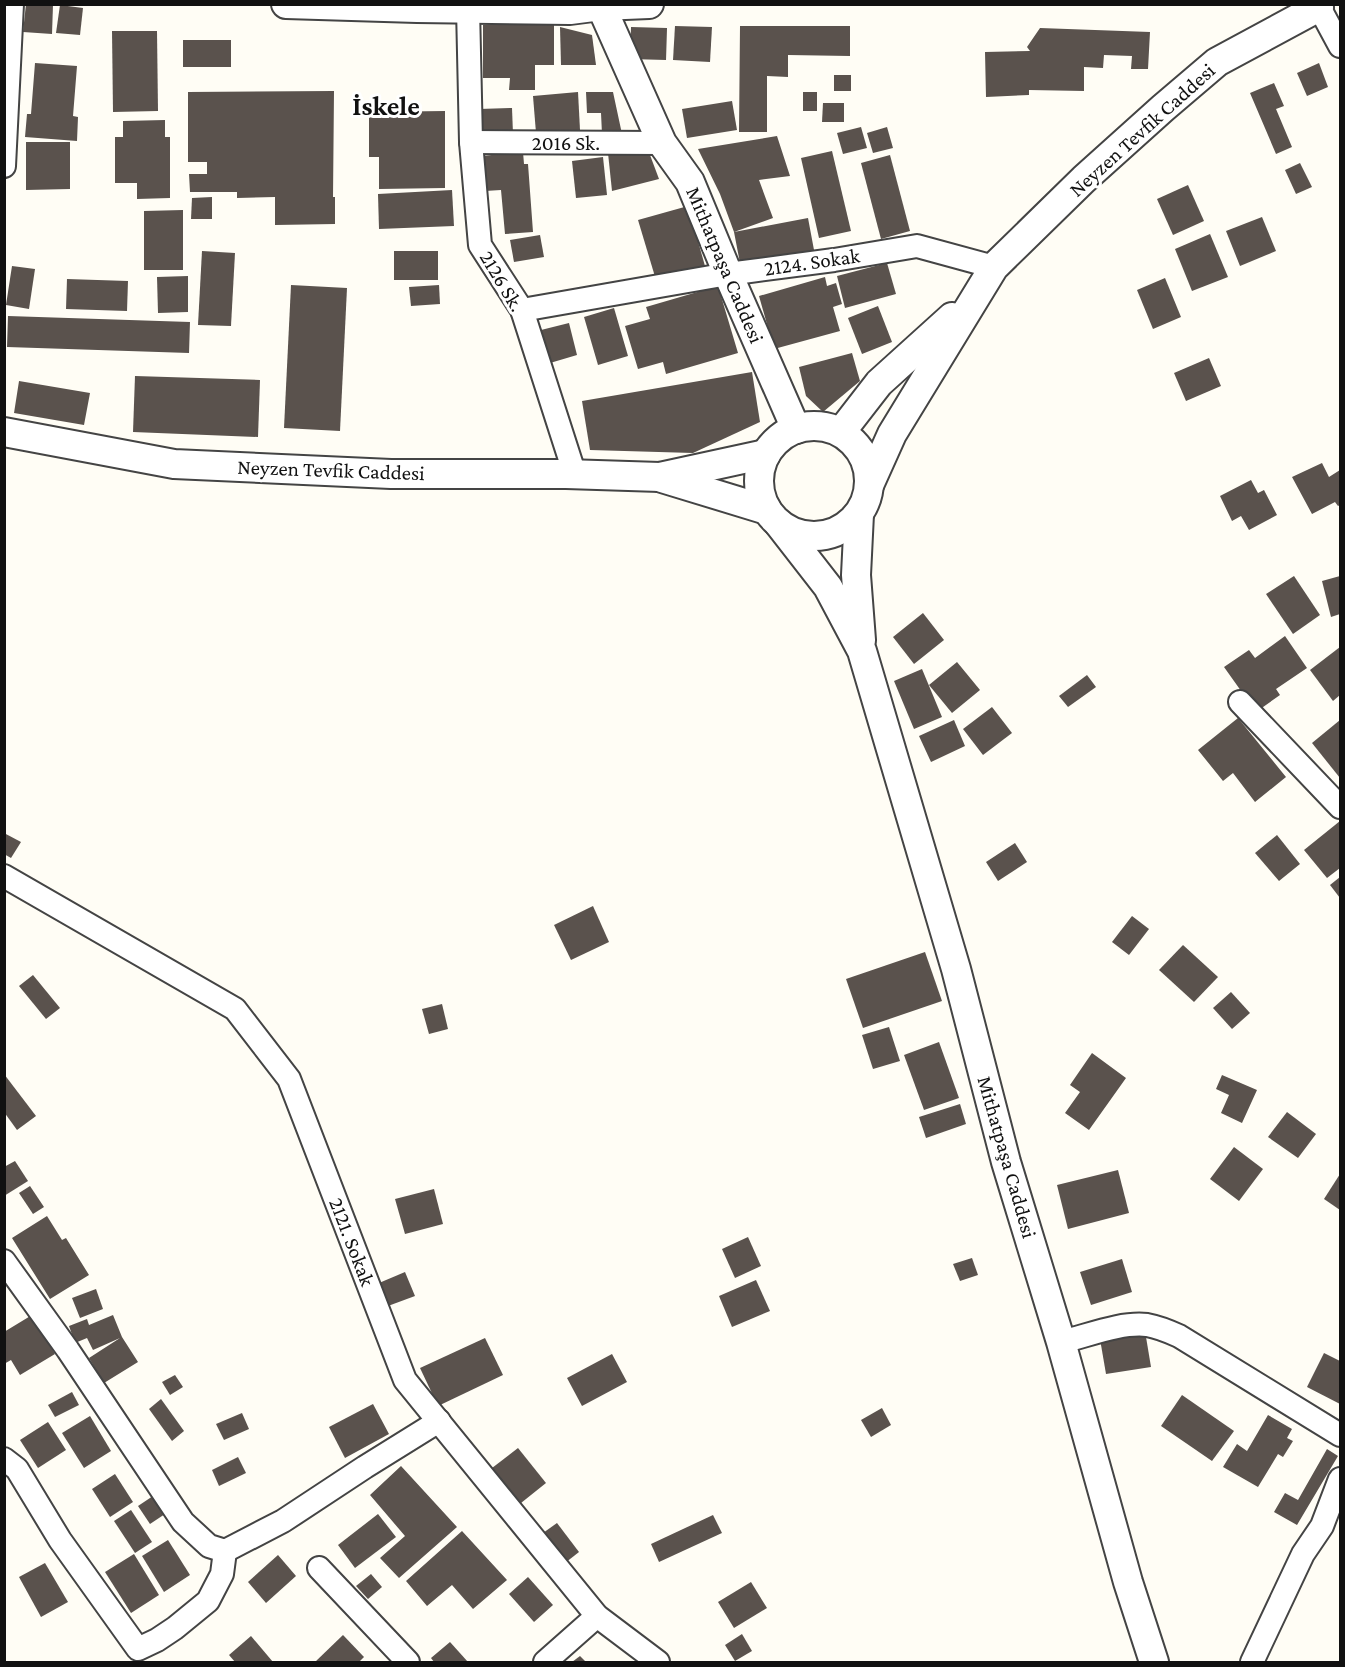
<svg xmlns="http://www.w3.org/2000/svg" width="1345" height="1667" viewBox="0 0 1345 1667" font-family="'Crimson Pro',serif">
  <rect width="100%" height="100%" fill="#fffdf5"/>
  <g fill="#5a524d">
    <path d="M26 4 53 5 52 34 23 32Z"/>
    <path d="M60 5 83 8 80 35 56 33Z"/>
    <path d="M554 24V65H535V90H509L510 78H483V25Z"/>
    <path d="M675 26 712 27 710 62 673 60Z"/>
    <path d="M740 26H850V56L788 55V77L767 76V132H739Z"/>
    <path d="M560 27 592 35 596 65H561Z"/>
    <path d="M631 27 667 28 666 60 630 59Z"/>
    <path d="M1040 28 1150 32 1148 69H1131L1132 56 1104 55 1103 68 1084 67V91L1029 90V95L986 97 985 52 1030 51 1027 47Z"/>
    <path d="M112 31H157L158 111 113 112Z"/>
    <rect x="183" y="40" width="48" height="27"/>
    <path d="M35 63 77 66 73 116 78 117 77 141 25 137 27 114H31Z"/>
    <path d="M1319 63 1328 87 1307 96 1297 73Z"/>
    <rect x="834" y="75" width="17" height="16"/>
    <path d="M1274 83 1284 106 1276 109 1292 147 1276 154 1250 93Z"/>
    <path d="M334 91 333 197H335V224L275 225V197L237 198V192H190L189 174H207V162H188V92Z"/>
    <path d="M578 92 580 130 536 133 533 96Z"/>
    <path d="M586 92H613L622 134H602L601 113H587Z"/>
    <rect x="803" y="92" width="14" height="19"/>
    <path d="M732 101 737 130 687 138 682 109Z"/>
    <path d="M823 103H844V122H822Z"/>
    <path d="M512 108 513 134 479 135V109Z"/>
    <path d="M445 111V188L379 189V157H369V112Z"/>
    <path d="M165 120V137H170V198L137 199V183H115V137H123V121Z"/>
    <path d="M861 127 867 148 843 154 837 133Z"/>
    <path d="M887 127 893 148 873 153 867 133Z"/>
    <path d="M777 136 790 176 759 180 773 218 734 232 808 218 814 250 740 263 734 232 720 194 698 149Z"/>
    <path d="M26 142H70V189L26 190Z"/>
    <path d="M647 147 659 179 612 191 608 153Z"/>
    <path d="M832 151 851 231 819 238 801 158Z"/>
    <path d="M523 152 524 164H528L533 232 505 234 501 190 485 191 481 156Z"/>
    <path d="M890 155 910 231 881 239 861 163Z"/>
    <path d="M603 157 607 195 576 198 572 161Z"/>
    <path d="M1300 163 1312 187 1296 194 1285 170Z"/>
    <path d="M1188 185 1204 221 1173 235 1157 199Z"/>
    <path d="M452 190 454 226 379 229 378 194Z"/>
    <path d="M212 197V219H191L192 198Z"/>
    <path d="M688 206 705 266 656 280 638 220Z"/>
    <path d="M183 210V270H144V211Z"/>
    <path d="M1262 217 1276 251 1240 266 1226 231Z"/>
    <path d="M1210 234 1228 277 1192 291 1175 249Z"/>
    <path d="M540 235 544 257 514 262 510 240Z"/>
    <path d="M202 251 235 253 231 326 198 325Z"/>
    <rect x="394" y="251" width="44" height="29"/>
    <path d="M887 263 896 294 845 308 837 276Z"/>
    <path d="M12 266 35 269 29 309 6 305Z"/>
    <path d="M188 276V312L158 313 157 277Z"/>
    <path d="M825 277 827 286 836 283 842 304 833 307 840 331 774 349 759 296Z"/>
    <path d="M1165 278 1181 317 1153 329 1137 290Z"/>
    <path d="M67 279 128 281 127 311 66 309Z"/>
    <path d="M291 285 347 288 340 431 284 428Z"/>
    <path d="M439 285 440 304 411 306 409 287Z"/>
    <path d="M718 286 738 353 666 374 663 362 638 369 625 326 650 319 646 307Z"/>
    <path d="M878 306 892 342 862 354 848 318Z"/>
    <path d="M614 308 628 356 598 365 584 317Z"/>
    <path d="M8 316 190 322 189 353 7 347Z"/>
    <path d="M569 323 577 355 550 363 541 330Z"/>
    <path d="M852 353 860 381 823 412 806 396 799 367Z"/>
    <path d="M1209 358 1221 386 1186 401 1174 373Z"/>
    <path d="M752 372 760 422 693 453 590 450 582 401Z"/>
    <path d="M135 376 260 380 258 437 133 432Z"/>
    <path d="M19 381 90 393 84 425 14 413Z"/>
    <path d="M1322 463 1329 477 1340 470V505L1338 506 1335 502 1312 514 1292 477Z"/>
    <path d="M1251 480 1258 493 1264 490 1277 515 1249 530 1241 516 1232 521 1220 496Z"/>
    <path d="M1294 576 1320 615 1293 634 1266 594Z"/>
    <path d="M1340 576V614L1331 617 1322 581Z"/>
    <path d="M923 613 944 640 914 664 893 637Z"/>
    <path d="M1285 636 1307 668 1276 689 1280 695 1256 712 1224 667 1249 650 1255 658Z"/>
    <path d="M1340 647V695L1333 701 1310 670Z"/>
    <path d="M957 662 980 690 952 713 929 685Z"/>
    <path d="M922 669 942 717 914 729 894 681Z"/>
    <path d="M1087 675 1096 687 1068 707 1059 696Z"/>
    <path d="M992 707 1012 733 983 755 963 729Z"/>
    <path d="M1238 718 1286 777 1255 802 1233 773 1223 781 1198 750Z"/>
    <path d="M954 720 965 746 931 762 919 736Z"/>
    <path d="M1340 720V778L1312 743Z"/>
    <path d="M1340 821V868L1327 878 1304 850Z"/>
    <path d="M4 833 21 842 11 858 4 854Z"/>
    <path d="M1277 835 1300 864 1279 881 1255 853Z"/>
    <path d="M1015 843 1027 862 998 881 986 862Z"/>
    <path d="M1340 877V898L1330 885Z"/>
    <path d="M593 906 609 942 571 960 554 925Z"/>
    <path d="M1132 916 1149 929 1129 955 1112 942Z"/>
    <path d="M1183 945 1218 977 1194 1002 1159 970Z"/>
    <path d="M925 952 942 1001 863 1028 846 979Z"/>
    <path d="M33 975 60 1008 46 1019 19 986Z"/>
    <path d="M1231 992 1250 1013 1232 1029 1213 1008Z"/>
    <path d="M442 1004 448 1029 429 1034 422 1009Z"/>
    <path d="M889 1027 900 1061 873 1069 862 1035Z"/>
    <path d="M939 1042 959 1098 924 1110 904 1055Z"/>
    <path d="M1092 1053 1126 1078 1089 1130 1065 1113 1080 1092 1070 1085Z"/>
    <path d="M4 1074 36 1116 17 1130 4 1112Z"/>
    <path d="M1222 1075 1257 1090 1242 1123 1221 1113 1229 1095 1216 1089Z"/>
    <path d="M960 1104 966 1124 926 1138 919 1117Z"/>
    <path d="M1287 1112 1316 1134 1298 1158 1268 1137Z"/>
    <path d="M1234 1147 1263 1169 1239 1201 1210 1179Z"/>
    <path d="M15 1161 28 1181 4 1196V1167Z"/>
    <path d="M1118 1170 1129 1213 1068 1229 1057 1185Z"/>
    <path d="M1340 1174V1210L1324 1199Z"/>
    <path d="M30 1186 44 1207 33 1214 19 1193Z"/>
    <path d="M434 1189 443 1224 405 1234 395 1199Z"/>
    <path d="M47 1216 62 1240 66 1238 89 1275 50 1299 12 1238Z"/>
    <path d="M748 1237 761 1266 735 1278 722 1249Z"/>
    <path d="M972 1258 978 1275 960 1281 953 1264Z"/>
    <path d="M1122 1259 1132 1292 1091 1305 1080 1272Z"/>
    <path d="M405 1272 415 1296 388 1306 379 1283Z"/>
    <path d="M756 1280 770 1311 732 1327 719 1296Z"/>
    <path d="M96 1289 103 1309 80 1318 72 1298Z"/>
    <path d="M32 1315 55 1354 20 1375 11 1360 4 1364V1332Z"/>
    <path d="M113 1315 122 1337 138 1362 104 1383 89 1358 120 1338 93 1350 87 1338 75 1343 69 1326 87 1319 89 1325Z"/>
    <path d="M1145 1331 1151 1367 1106 1374 1100 1339Z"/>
    <path d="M485 1338 503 1375 438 1406 420 1368Z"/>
    <path d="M1324 1353 1340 1361V1404L1307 1387Z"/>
    <path d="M612 1354 627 1382 582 1406 567 1378Z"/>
    <path d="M175 1375 183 1387 170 1395 162 1382Z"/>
    <path d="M72 1392 79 1405 55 1417 48 1405Z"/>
    <path d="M1182 1395 1234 1431 1212 1461 1161 1426Z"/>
    <path d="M161 1399 184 1431 172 1441 149 1409Z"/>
    <path d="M373 1404 389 1434 345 1458 329 1427Z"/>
    <path d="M882 1408 891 1425 871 1437 861 1420Z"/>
    <path d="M242 1413 249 1429 224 1440 216 1424Z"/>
    <path d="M1268 1415 1292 1429 1287 1438 1293 1441 1283 1457 1278 1454 1258 1487 1223 1467 1237 1444 1247 1451Z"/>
    <path d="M90 1416 111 1451 84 1468 62 1433Z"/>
    <path d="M48 1422 66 1450 38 1468 20 1440Z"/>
    <path d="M518 1448 546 1483 521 1503 492 1468Z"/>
    <path d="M1327 1449 1338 1456 1297 1525 1274 1512 1285 1493 1298 1500Z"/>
    <path d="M238 1457 246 1473 219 1486 212 1470Z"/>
    <path d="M401 1466 457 1527 399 1578 380 1558 405 1536 370 1495Z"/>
    <path d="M115 1474 133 1502 110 1517 92 1489Z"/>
    <path d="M153 1496 165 1514 150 1524 138 1506Z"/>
    <path d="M131 1510 152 1542 135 1553 114 1521Z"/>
    <path d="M378 1514 396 1537 355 1568 338 1545Z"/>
    <path d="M713 1515 722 1533 659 1562 651 1544Z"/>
    <path d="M557 1523 579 1552 565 1563 543 1533Z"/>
    <path d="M462 1531 507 1580 473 1609 452 1585 427 1606 406 1581Z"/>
    <path d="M168 1540 190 1575 164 1592 142 1556Z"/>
    <path d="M134 1554 159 1595 131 1613 105 1572Z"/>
    <path d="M278 1555 296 1576 266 1603 248 1582Z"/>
    <path d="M45 1563 68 1602 41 1617 19 1577Z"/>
    <path d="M371 1574 382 1587 368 1599 356 1586Z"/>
    <path d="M528 1577 553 1605 534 1622 509 1594Z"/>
    <path d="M751 1582 767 1608 734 1628 718 1602Z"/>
    <path d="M742 1634 752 1651 735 1661 725 1645Z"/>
    <path d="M343 1635 364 1657 359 1662H315Z"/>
    <path d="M251 1636 273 1662H235L229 1655Z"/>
    <path d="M450 1642 468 1662H434L431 1658Z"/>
    <path d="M580 1656 586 1662H572Z"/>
  </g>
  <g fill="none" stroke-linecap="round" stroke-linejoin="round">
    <g stroke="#444" stroke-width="26">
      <g id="minor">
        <path d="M1319 7 1340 46"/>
        <path d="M468 8 471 142 480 245 522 310 575 475"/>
        <path d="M471 142 662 143"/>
        <path d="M4 166 12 4"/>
        <path d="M522 310 728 274 834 260 917 246 994 267"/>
        <path d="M1240 702 1340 807"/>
        <path d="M4 876 235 1009 289 1079 405 1380 597 1616 658 1662"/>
        <path d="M4 1261 68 1350 183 1522 209 1546 225 1551 283 1521 365 1467 439 1421"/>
        <path d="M1061 1342C1087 1336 1120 1322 1147 1325 1158 1327 1168 1331 1179 1336L1340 1435"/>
        <path d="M4 1459 17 1469 60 1540 138 1649 157 1640 175 1628 208 1601 222 1574 225 1551"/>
        <path d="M319 1568 408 1662"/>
        <path d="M545 1662 597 1616"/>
        <path d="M1252 1662 1303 1554 1322 1526 1340 1479"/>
      </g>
    </g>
    <g stroke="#444" stroke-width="32">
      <g id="tertiary">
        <path d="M286 4 417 8 570 10 601 6 649 4"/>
        <path d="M601 6 662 143 690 182 728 274 796 429"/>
        <circle cx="814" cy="481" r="55"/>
        <path d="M4 432 174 464 391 474H566L660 477 766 454"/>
        <path d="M841 432 879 383 952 317"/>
        <path d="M662 478 767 510"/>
        <path d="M870 483 892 434 994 267 1084 179 1163 108 1217 62 1319 7"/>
        <path d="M859 514 856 575 861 640"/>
        <path d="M779 524 828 587 862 651 956 969 1006 1162 1061 1342 1128 1582 1154 1662"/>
      </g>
    </g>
    <use href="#minor" stroke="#fff" stroke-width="22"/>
    <use href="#tertiary" stroke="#fff" stroke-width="28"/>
  </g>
  <g text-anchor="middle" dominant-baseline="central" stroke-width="6" stroke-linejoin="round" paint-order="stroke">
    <g font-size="21" fill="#111" stroke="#fff">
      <text transform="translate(1142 130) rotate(-42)">Neyzen Tevfik Caddesi</text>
      <text x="566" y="143">2016 Sk.</text>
      <text transform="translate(812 262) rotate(-8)">2124. Sokak</text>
      <text transform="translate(725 265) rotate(67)">Mithatpaşa Caddesi</text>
      <text transform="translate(502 281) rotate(59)">2126 Sk.</text>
      <text transform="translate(331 470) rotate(2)">Neyzen Tevfik Caddesi</text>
      <text transform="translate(1007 1157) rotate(74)">Mithatpaşa Caddesi</text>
      <text transform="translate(352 1242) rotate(69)">2121. Sokak</text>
    </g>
    <g font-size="27" font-weight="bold" fill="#111" stroke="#fff">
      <text x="386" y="106">İskele</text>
    </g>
  </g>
  <rect width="1345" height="1667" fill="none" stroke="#111111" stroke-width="12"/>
</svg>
